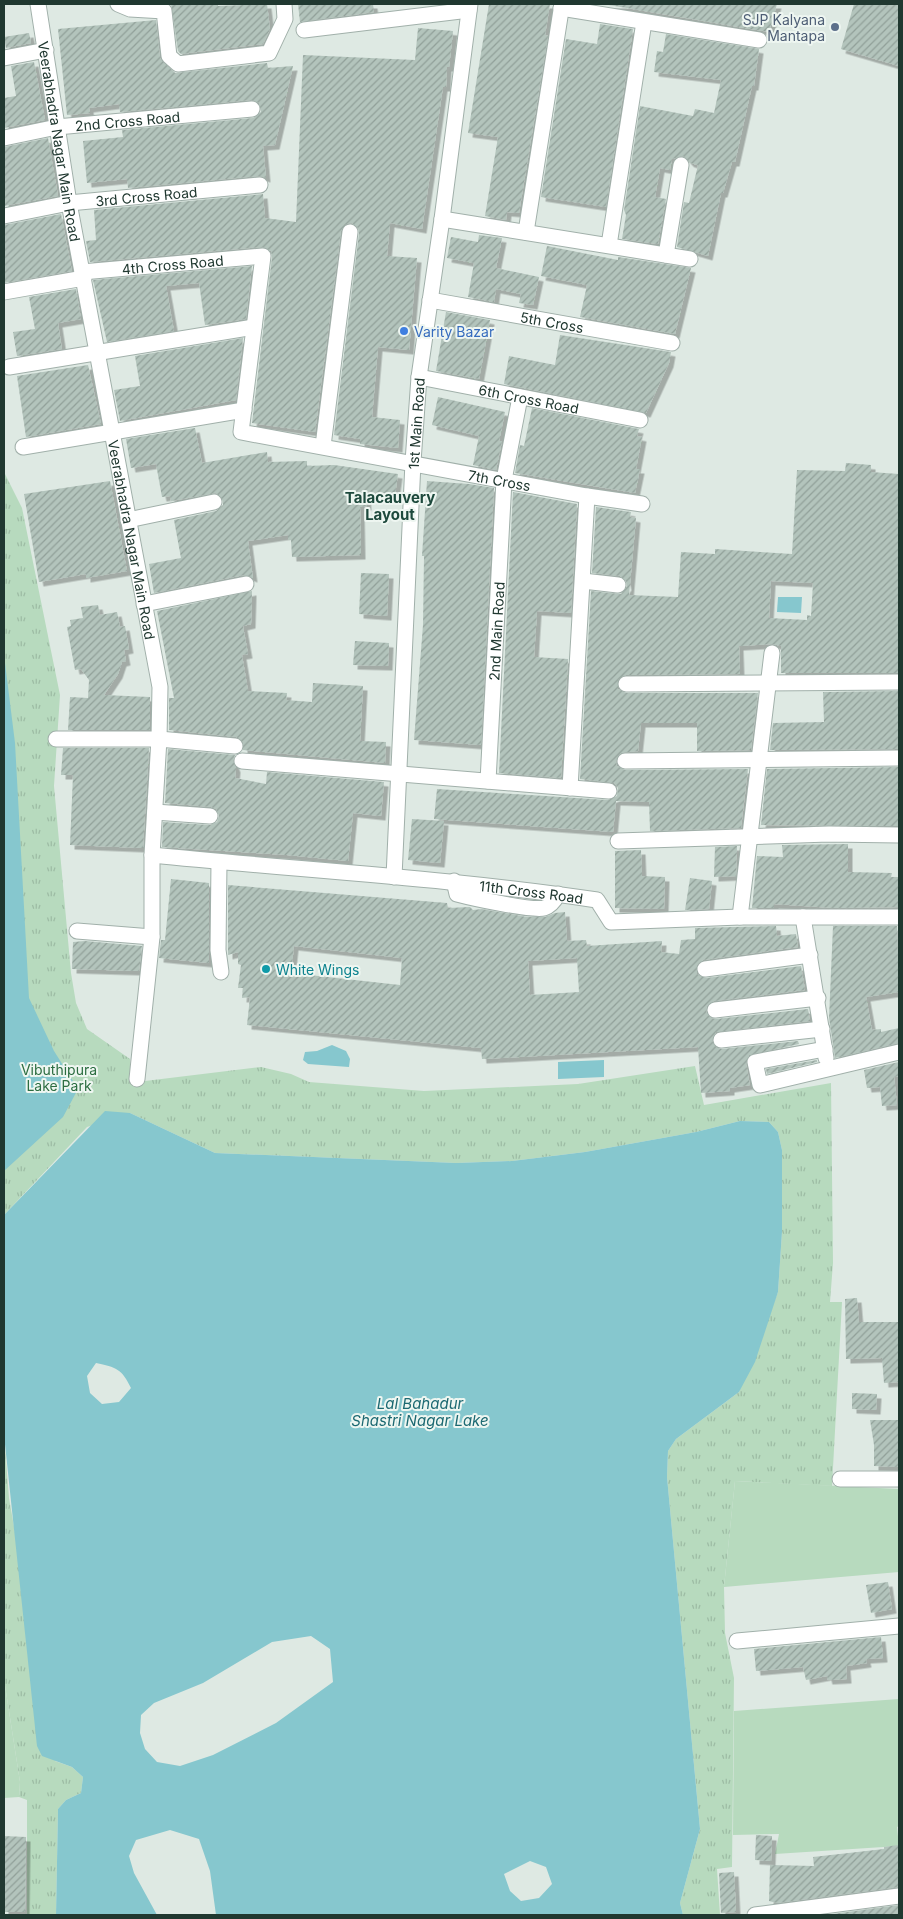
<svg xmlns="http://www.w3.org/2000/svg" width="903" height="1919" viewBox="0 0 903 1919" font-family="Inter,sans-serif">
  <defs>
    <pattern id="park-tufts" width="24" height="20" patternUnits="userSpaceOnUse" patternTransform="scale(1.25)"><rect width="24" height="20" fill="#b7dabe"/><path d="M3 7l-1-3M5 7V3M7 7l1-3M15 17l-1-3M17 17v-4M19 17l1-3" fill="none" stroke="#9dbca4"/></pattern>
    <pattern id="building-hatch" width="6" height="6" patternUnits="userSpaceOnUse" patternTransform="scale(1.25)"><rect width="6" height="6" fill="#b3c4bc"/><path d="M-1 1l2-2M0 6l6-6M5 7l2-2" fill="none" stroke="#91a099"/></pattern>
    <filter id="shadow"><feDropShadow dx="4.5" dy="4.5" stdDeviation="0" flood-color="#0004"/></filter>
  </defs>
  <rect width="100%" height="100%" fill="#dee9e3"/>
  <g fill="#b7dabe">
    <path d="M735 1481 899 1489V1572L724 1587Z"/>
    <path d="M4 1679 20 1782 19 1797 4 1798Z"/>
    <path d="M899 1699V1826L897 1827 899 1846 775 1854 779 1834 733 1835 734 1711Z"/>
  </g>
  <g fill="url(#park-tufts)">
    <path d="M4 472 22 508 60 695 54 786 71 973 76 1003 87 1029 130 1059V1077L145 1081 261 1067 291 1074 309 1082 424 1091 578 1084 695 1066 704 1105 831 1083 833 1263 830 1302H842L832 1486 735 1481 724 1587 725 1633 734 1678 732 1867 717 1869 720 1915H683L680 1903 700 1829 667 1477 668 1451 676 1439 739 1392 778 1292 782 1232V1150L778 1132 769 1122 740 1121 696 1132 585 1152 512 1161 456 1163 215 1153 130 1113 87 1127 4 1215Z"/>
    <path d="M4 1435 9 1498 55 1761 72 1767 83 1777 81 1793 66 1800 58 1809 56 1915H27V1800L19 1797 20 1782 4 1679Z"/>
  </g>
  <g fill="#86c7ce" fill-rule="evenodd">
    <path d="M778 597H802L801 613 777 612Z"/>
    <path d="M4 655 15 743 29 998 54 1051 78 1089 63 1117 4 1171Z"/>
    <path d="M332 1045 346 1051 350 1059 349 1067 308 1064 303 1060 305 1052 317 1051Z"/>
    <path d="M604 1060V1077L558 1079V1062Z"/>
    <path d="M105 1111 130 1113 215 1153 456 1163 512 1161 585 1152 696 1132 740 1121 769 1122 778 1132 782 1150V1232L778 1292 755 1362 739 1392 676 1439 668 1451 667 1477 700 1829 680 1903 683 1915H216L210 1871 199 1839 170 1830 136 1840 129 1856 134 1873 157 1915H56L58 1809 66 1800 81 1793 83 1777 72 1767 42 1756 37 1746 4 1435V1215ZM96 1363C116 1367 122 1369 131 1388L119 1402 102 1404 90 1393 87 1376ZM311 1636 330 1649 333 1682 276 1723 213 1755 180 1766 157 1762 145 1749 140 1733 141 1715 154 1703 203 1683 272 1642ZM530 1861 546 1867 552 1884 539 1898 521 1901 510 1891 504 1874Z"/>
  </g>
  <g fill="url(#building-hatch)" fill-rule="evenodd" filter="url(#shadow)">
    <path d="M171 4H218V6L267 4 270 29 263 44 181 54 178 51Z"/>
    <path d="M298 4H373L374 12 300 22Z"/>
    <path d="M489 4H550L545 35 548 36 519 213 507 212 506 220 485 216 498 137 468 133Z"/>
    <path d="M603 4H777L769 32Z"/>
    <path d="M854 4H899V66L841 49Z"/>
    <path d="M156 20 160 58 175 73 267 63 268 68 293 66 275 145 263 146 266 178 259 176 128 188 127 179 87 183 83 141 123 137 122 130 253 118 261 112 259 103 251 100 120 112 119 104 89 108 90 113 67 115 58 29Z"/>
    <path d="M600 24 633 29 606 207 541 197 566 39 597 44Z"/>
    <path d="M418 28 453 31 449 67H447L446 87H443L422 229 390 223 387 256 417 258 409 350 378 347 372 417 400 420 398 448 360 444V439L334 435 359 233 358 228 352 223 346 224 341 231 315 432 252 423 272 257 271 251 262 247 90 262 86 241 96 240 94 210 263 194 265 218 296 222 303 55 415 60Z"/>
    <path d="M29 33 31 43 6 48 4 37Z"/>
    <path d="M666 34 759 49 754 86H752L735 162H732L723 193H721L708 256 677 247 684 202 689 203 698 165 690 163 683 156 672 159 670 170 660 168 655 197 666 199 658 244 622 239 626 215 624 210 640 106 693 116 695 109 714 113 721 80 654 72 657 51 663 52Z"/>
    <path d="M34 62 45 120 4 128V98L16 96 11 66Z"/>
    <path d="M48 138 58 196 4 206V147Z"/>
    <path d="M61 214 72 271 4 283V225Z"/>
    <path d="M479 235 502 238 496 268 539 277 533 305 519 303 521 294 496 289 494 302 468 297 474 263 447 258 451 237 478 242Z"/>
    <path d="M547 246 618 260V257L691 268 675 334 580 317 587 285 541 276Z"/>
    <path d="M252 266 246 319 205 325 199 283 166 286 174 331 107 342 93 280Z"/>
    <path d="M76 289 81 319 58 323 62 349 17 356 13 332 35 329 29 297Z"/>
    <path d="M446 312 490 320 479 379 436 371Z"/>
    <path d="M560 335 671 352 669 363 646 413 504 384 509 356 555 365Z"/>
    <path d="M243 338 236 400 120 421 114 390 140 386 135 356Z"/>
    <path d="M88 365 101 424 26 437 17 376Z"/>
    <path d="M438 397 505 412 499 441H502L496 470 473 465 479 436 432 425Z"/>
    <path d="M532 408 639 429 637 436 642 437 636 469H640L635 493 515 473 520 445 524 446Z"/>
    <path d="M195 428 202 463 267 452 268 462 307 461V466L334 465 398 474 395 495 366 491 367 506 360 507 361 555 292 557 291 540H288V535L248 541 253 578 244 575 154 593 149 564 181 558 174 520 216 511 223 505V501L216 493 171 501 170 496 162 497 156 464 131 468 126 439Z"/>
    <path d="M846 463 871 465V472L899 474V673H781V646L773 644 739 646 740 674 626 675 618 680V689L626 693H758L751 750 697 751V723H641L638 751 621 753 616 761 617 766 625 770 748 769 741 828 650 831 649 802 616 801 613 832 434 819 437 789 608 800 617 796 618 787 614 783 580 779 591 591 621 594 627 586 626 581 620 576 592 573 596 507 631 512 630 517 636 518 629 595 678 597 681 552 715 554V549L792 554 797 470 845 471ZM771 581 813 583 811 616 807 615V620L769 618Z"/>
    <path d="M110 481 127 571 86 578V574L39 582 24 494Z"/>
    <path d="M427 481 469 484 494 488 481 745 414 740 423 625 424 556H422Z"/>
    <path d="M513 492 577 504 571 613 537 611 534 657 568 659 561 778 499 773Z"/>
    <path d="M361 573 389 574 387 616 359 614Z"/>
    <path d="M252 591 251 624 243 626 248 654 242 655 248 691 287 693 286 700 312 702 313 683 363 686 360 741 386 742 385 763 243 750V742L236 737 169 730V698H174L157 611Z"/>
    <path d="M98 605 100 615 117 612 120 627 125 626 129 649 124 650 126 661 122 662 118 674 104 695 150 697V730H68L70 697 88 698 89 680 81 669 75 670 67 627 71 626 70 620 83 618 81 607Z"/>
    <path d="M355 641 389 643 388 666 353 665Z"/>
    <path d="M899 691V749L770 750 773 723 824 722 823 692Z"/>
    <path d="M63 748H149L143 848 70 845 73 775H61Z"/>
    <path d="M168 749 235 755 233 761 236 768 235 778 266 784 267 772 384 782 381 816 353 813 348 861 287 855 162 847 163 822 210 825 217 822 219 816 216 809 211 807 165 803Z"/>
    <path d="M899 767V826L761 825 767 769Z"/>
    <path d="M412 819 444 821 440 863 408 860Z"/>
    <path d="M848 844V872L892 873 891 877H899V907L834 908 774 904V908H752L757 856 783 857 782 845Z"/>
    <path d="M737 846 736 876 714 877 715 847Z"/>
    <path d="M641 850 642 876 665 877 664 909 615 908V851Z"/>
    <path d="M690 878 712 881 709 909 685 910Z"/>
    <path d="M171 879 209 883V963L159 958 161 940H165Z"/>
    <path d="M228 885 447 903 448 908 470 907 473 910 482 909 527 917H545L555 913 565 912 567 941 586 940 587 946 662 941 661 952 679 954 681 940 695 939V928L776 926 777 936 796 934 798 947 703 960 697 965V974L706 978 801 966 805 990 714 1001 707 1006 706 1012 711 1018 716 1019 808 1009 810 1021 716 1032 712 1041 717 1048 722 1049 798 1041 799 1044 749 1055 746 1064 750 1085 730 1088V1091L701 1093 698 1047 482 1059 481 1048 247 1025 250 997 242 998 243 988H238L241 965 238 964V952L228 955ZM294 946 402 958 400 985 291 973ZM577 958 579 992 530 995 528 961Z"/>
    <path d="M833 926H897L899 992 866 997 872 1030 881 1029V1032L899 1028V1043L835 1058 829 1018Z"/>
    <path d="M85 941 142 946 139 971 72 969 73 942Z"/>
    <path d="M817 1060V1062L767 1074 766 1069Z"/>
    <path d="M899 1062V1076L894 1077 897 1105 882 1106 880 1087 867 1088 864 1070Z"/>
    <path d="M857 1298 859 1322H899V1382L884 1383 882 1358 846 1359 845 1299Z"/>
    <path d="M852 1393 877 1394 876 1410 852 1409Z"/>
    <path d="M870 1420H899V1467L874 1466V1445Z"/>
    <path d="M888 1582 892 1609 871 1613 866 1585Z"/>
    <path d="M881 1637 883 1658 866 1659 867 1663 846 1666 847 1679 828 1680 827 1676 806 1680 803 1667 756 1671 754 1649Z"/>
    <path d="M756 1835 772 1836 771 1861 755 1860Z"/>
    <path d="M4 1836 26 1837 25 1912H4Z"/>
    <path d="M898 1845 899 1887 777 1903 769 1901 770 1865 814 1866 813 1857 884 1849V1847Z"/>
    <path d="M734 1872 736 1912 721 1913 719 1873Z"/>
    <path d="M899 1905V1915H825Z"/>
  </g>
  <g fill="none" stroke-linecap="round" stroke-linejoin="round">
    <g stroke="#a1b0aa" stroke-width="17">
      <g id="street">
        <path id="s1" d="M38 4 69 203 160 687 159 739 152 855V937L137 1079"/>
        <path d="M118 4 130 9 164 11 169 56 178 64 269 53 285 19 284 4"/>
        <path d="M561 8 759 40"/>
        <path d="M304 30 469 10"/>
        <path d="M4 58 46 50"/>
        <path id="s2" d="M4 138 57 127 252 109"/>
        <path id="s3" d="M4 216 69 203 260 185"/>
        <path d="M442 219 690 259"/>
        <path d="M526 232 562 4"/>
        <path d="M609 245 644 22"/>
        <path d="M666 255 681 165"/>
        <path id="s4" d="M82 272 263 256 241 432 587 496 642 504"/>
        <path d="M4 292 84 278"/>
        <path id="s5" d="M430 300 672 343"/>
        <path d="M9 367 254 327"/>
        <path id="s6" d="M419 377 640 420"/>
        <path d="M323 446 350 232"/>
        <path d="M23 447 244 410"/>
        <path d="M128 520 214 502"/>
        <path d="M583 581 618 585"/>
        <path d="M144 604 246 584"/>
        <path d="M626 684 899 682"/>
        <path d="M56 739H159L235 746"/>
        <path d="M242 761 609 791"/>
        <path d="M625 761 899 758"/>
        <path id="s7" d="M488 781 504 480 520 397"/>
        <path d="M570 788 587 496"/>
        <path d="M155 812 210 816"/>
        <path d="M618 841 829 834 899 835"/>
        <path id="s8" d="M152 855C300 870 450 878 597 900L611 922 740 917H899"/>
        <path d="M219 862 218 950 221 972"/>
        <path id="s9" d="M394 877 413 462 419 377 442 219 470 4"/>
        <path d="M454 881 457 894C472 898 532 911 544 908 551 906 555 900 558 894"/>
        <path d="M740 917 772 653"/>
        <path d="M803 917 826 1058"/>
        <path d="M77 931 152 937"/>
        <path d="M705 969 810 955"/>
        <path d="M715 1010 818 998"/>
        <path d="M721 1040 822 1029"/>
        <path d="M825 1049 755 1062 760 1085 899 1052"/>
        <path d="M840 1479H899"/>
        <path d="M737 1641 899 1626"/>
        <path d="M755 1915 899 1896"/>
      </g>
    </g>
    <use href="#street" stroke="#fff" stroke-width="15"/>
  </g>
  <circle fill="#5c6f8a" stroke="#eef6f1" stroke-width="2" cx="835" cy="27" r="5"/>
  <circle fill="#3f7fe0" stroke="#eef6f1" stroke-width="2" cx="404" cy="331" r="5"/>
  <circle fill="#0f9aa8" stroke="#eef6f1" stroke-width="2" cx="266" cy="969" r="5"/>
  <g text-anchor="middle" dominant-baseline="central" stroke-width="4" stroke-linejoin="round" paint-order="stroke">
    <g font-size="14" fill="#4e5e75" stroke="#eef6f1" text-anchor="end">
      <text x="825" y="19">SJP Kalyana<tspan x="825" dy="16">Mantapa</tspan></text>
    </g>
    <g font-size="14" fill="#203830" stroke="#eef6f1">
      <text stroke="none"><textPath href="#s2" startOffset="125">2nd Cross Road</textPath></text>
      <text stroke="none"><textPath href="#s1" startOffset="139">Veerabhadra Nagar Main Road</textPath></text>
      <text stroke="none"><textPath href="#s3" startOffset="144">3rd Cross Road</textPath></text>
      <text stroke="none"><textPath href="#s4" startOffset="91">4th Cross Road</textPath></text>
      <text stroke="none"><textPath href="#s5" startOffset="124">5th Cross</textPath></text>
      <text stroke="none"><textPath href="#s6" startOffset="112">6th Cross Road</textPath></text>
      <text stroke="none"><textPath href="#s9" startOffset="454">1st Main Road</textPath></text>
      <text stroke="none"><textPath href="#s4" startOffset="622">7th Cross</textPath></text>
      <text stroke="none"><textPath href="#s1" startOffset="544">Veerabhadra Nagar Main Road</textPath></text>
      <text stroke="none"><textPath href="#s7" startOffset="150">2nd Main Road</textPath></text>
      <text stroke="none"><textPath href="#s8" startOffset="381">11th Cross Road</textPath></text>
    </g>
    <g font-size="14" fill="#366cbe" stroke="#eef6f1" text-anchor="start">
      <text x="414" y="331">Varity Bazar</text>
    </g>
    <g font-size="14" fill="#0d838f" stroke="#eef6f1" text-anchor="start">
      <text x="276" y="969">White Wings</text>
    </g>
    <g font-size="14" fill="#2c6d41" stroke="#eef6f1">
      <text x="59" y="1069">Vibuthipura<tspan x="59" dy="16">Lake Park</tspan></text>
    </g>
    <g font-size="15" font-weight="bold" fill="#1d493c" stroke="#eef6f1">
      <text x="390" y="497">Talacauvery<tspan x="390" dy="17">Layout</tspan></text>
    </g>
    <g font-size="15" font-style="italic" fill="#1c6972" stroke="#eef6f1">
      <text x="420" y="1403">Lal Bahadur<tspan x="420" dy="17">Shastri Nagar Lake</tspan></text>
    </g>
  </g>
  <rect width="903" height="1919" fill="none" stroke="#203830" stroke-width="10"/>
</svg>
